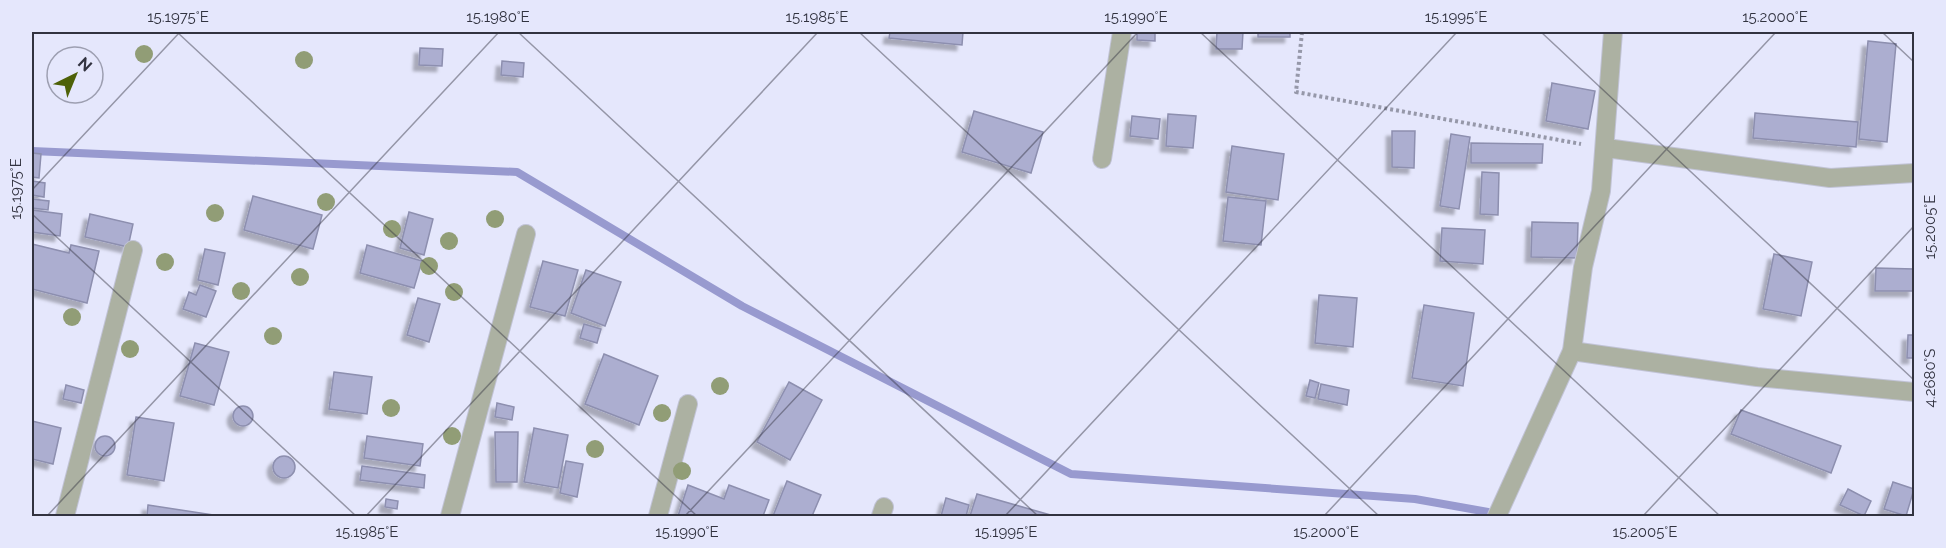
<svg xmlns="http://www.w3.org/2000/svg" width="1946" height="548" viewBox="0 0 1946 548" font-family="Raleway,sans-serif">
  <defs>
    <filter id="shadow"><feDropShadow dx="-5.5" dy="5.5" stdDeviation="1.5" flood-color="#0004"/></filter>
  </defs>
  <rect width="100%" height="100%" fill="#e5e7fc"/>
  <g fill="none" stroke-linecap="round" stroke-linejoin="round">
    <path stroke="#989acf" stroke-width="8" d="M32 151 517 172 742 306 1071 474 1415 499 1488 512 1492 516"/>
  </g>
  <g fill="#acaed0" stroke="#8d8faf" stroke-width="1.5" filter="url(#shadow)">
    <path d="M890 32H963L962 45 889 38Z"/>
    <path d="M1137 32H1155V41L1137 40Z"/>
    <path d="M1217 32H1243L1242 49H1216Z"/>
    <rect x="1258" y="32" width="32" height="5"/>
    <path d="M1868 41 1896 44 1887 142 1859 139Z"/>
    <path d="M420 48 443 49 442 66 419 65Z"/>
    <path d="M502 61 524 63 523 77 501 75Z"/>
    <path d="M1552 83 1595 91 1588 129 1546 121Z"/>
    <path d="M974 111 1043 132 1031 173 962 152Z"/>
    <path d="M1755 113 1858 122 1856 147 1753 138Z"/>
    <path d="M1168 114 1196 116 1193 148 1166 146Z"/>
    <path d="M1132 116 1160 119 1158 139 1130 136Z"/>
    <path d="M1392 131H1415L1414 168 1392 167Z"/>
    <path d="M1451 134 1470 137 1459 209 1440 206Z"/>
    <path d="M1471 143 1543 144 1542 163H1471Z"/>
    <path d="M1232 146 1284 154 1278 200 1226 192Z"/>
    <path d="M32 153 41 154 39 178 32 177Z"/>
    <path d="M1482 172 1499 173 1498 215 1480 214Z"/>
    <path d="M32 181 45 183 44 197 32 195Z"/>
    <path d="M253 196 322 215 313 249 244 230Z"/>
    <path d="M1228 197 1266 201 1261 245 1223 241Z"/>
    <path d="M32 199 49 201 48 210 32 208Z"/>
    <path d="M32 210 62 214 60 236 32 232Z"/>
    <path d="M409 212 433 219 424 255 400 248Z"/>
    <path d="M90 214 133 224 128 247 85 237Z"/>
    <path d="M1532 222 1578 223 1577 258 1531 257Z"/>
    <path d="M1442 228 1485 230 1483 264 1440 261Z"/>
    <path d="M32 244 69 253 71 245 99 251 87 303 32 289Z"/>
    <path d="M367 245 422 261 414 288 360 273Z"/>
    <path d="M205 249 225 253 218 285 198 280Z"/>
    <path d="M1774 254 1812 262 1801 316 1763 309Z"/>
    <path d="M543 261 578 270 565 316 530 307Z"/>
    <path d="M1876 268 1914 269V291H1875Z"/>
    <path d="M586 270 621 282 605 326 571 313Z"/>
    <path d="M200 285 216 291 206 317 183 309 189 292 196 295Z"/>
    <path d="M1319 295 1357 298 1353 347 1315 343Z"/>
    <path d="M418 298 440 304 429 342 407 335Z"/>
    <path d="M1424 305 1474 313 1463 386 1412 378Z"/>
    <path d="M584 324 601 329 597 343 580 338Z"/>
    <path d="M1908 335H1914V358H1907Z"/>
    <path d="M195 343 229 352 214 405 180 396Z"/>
    <path d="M604 354 658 376 639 425 585 404Z"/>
    <path d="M334 372 372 377 367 414 329 409Z"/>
    <path d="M1310 380 1319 383 1315 398 1306 396Z"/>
    <path d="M789 382 822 400 790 460 757 442Z"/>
    <path d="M1321 384 1349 390 1347 405 1318 399Z"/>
    <path d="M66 385 84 390 81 403 63 399Z"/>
    <path d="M497 403 514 407 512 420 495 417Z"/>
    <circle cx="243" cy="416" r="10"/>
    <path d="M1741 410 1841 446 1831 473 1731 434Z"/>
    <path d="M136 417 174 423 164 481 127 475Z"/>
    <path d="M32 421 61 428 53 464 32 459Z"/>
    <path d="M534 428 568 435 558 488 524 482Z"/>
    <path d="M495 432H518L517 482H496Z"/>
    <path d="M367 436 423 444 420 466 364 458Z"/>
    <circle cx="105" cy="446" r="10"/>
    <circle cx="284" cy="467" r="11"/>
    <path d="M566 461 583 464 577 497 560 493Z"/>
    <path d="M362 466 425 475 424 488 360 480Z"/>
    <path d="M787 481 821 495 812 516H773Z"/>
    <path d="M1893 482 1914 489 1906 516 1884 509Z"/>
    <path d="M688 485 724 499 729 485 769 500 763 516H678Z"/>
    <path d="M1848 489 1871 501 1864 516 1840 505Z"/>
    <path d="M977 494 1054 516H970Z"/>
    <path d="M946 498 969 505 966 516H941Z"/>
    <path d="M386 499 398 501 397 509 385 507Z"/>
    <path d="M148 505 220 516H147Z"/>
  </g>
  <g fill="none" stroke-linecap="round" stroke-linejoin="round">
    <g stroke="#c1c3d6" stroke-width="20">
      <g id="minor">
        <path d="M1606 148 1830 178 1914 173"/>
        <path d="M1102 159 1122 32"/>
        <path d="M1572 351 1757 377 1914 392"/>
        <path d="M65 516 133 250"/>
        <path d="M450 516 526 234"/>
        <path d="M658 516 688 404"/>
        <path d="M881 516 884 507"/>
        <path d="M1497 516 1572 351 1583 267 1601 191 1613 32"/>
      </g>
    </g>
    <path stroke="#9698a9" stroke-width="4" stroke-dasharray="3 3" stroke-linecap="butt" d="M1302 32 1296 92 1581 144"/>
    <use href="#minor" stroke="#acb1a2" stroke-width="18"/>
  </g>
  <g fill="#919d76">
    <circle cx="144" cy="54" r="9"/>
    <circle cx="304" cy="60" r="9"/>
    <circle cx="326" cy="202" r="9"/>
    <circle cx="215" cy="213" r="9"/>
    <circle cx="495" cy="219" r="9"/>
    <circle cx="392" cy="229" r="9"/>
    <circle cx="449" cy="241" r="9"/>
    <circle cx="165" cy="262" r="9"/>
    <circle cx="429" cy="266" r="9"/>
    <circle cx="300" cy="277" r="9"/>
    <circle cx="241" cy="291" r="9"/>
    <circle cx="454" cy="292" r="9"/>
    <circle cx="72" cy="317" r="9"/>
    <circle cx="273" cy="336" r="9"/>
    <circle cx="130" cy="349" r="9"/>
    <circle cx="720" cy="386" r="9"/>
    <circle cx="391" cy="408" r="9"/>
    <circle cx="662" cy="413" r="9"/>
    <circle cx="452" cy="436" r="9"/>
    <circle cx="595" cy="449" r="9"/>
    <circle cx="682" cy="471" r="9"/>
  </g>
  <path fill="none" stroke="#323340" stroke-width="1.5" stroke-opacity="0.45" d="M177 32 697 516M518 32 1038 516M859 32 1379 516M1200 32 1720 516M1541 32 1914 380M1882 32 1914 62M32 190 180 32M32 214 356 516M47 516 499 32M366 516 818 32M685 516 1138 32M1005 516 1457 32M1324 516 1776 32M1643 516 1914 226"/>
  <rect width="1946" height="548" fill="none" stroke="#e5e7fc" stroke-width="66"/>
  <g transform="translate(75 75) rotate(43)"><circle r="28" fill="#e5e7fc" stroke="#9d9fb1" stroke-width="1.5"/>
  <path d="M0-4.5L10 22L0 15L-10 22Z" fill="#4e6108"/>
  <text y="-9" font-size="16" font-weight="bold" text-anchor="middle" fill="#323340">N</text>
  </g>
  <rect x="33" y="33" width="1880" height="482" fill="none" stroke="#323340" stroke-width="2"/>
  <g font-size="15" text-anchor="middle" fill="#323340">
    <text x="178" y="22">15.1975°E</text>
    <text x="498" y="22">15.1980°E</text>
    <text x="817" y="22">15.1985°E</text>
    <text x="1136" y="22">15.1990°E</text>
    <text x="1456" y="22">15.1995°E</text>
    <text x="1775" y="22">15.2000°E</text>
    <text transform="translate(16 189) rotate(-90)" y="5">15.1975°E</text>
    <text transform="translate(1930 227) rotate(-90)" y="5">15.2005°E</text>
    <text transform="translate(1930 378) rotate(-90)" y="5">4.2680°S</text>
    <text x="367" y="537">15.1985°E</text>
    <text x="687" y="537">15.1990°E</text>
    <text x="1006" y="537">15.1995°E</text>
    <text x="1326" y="537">15.2000°E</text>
    <text x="1645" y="537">15.2005°E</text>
  </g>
</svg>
